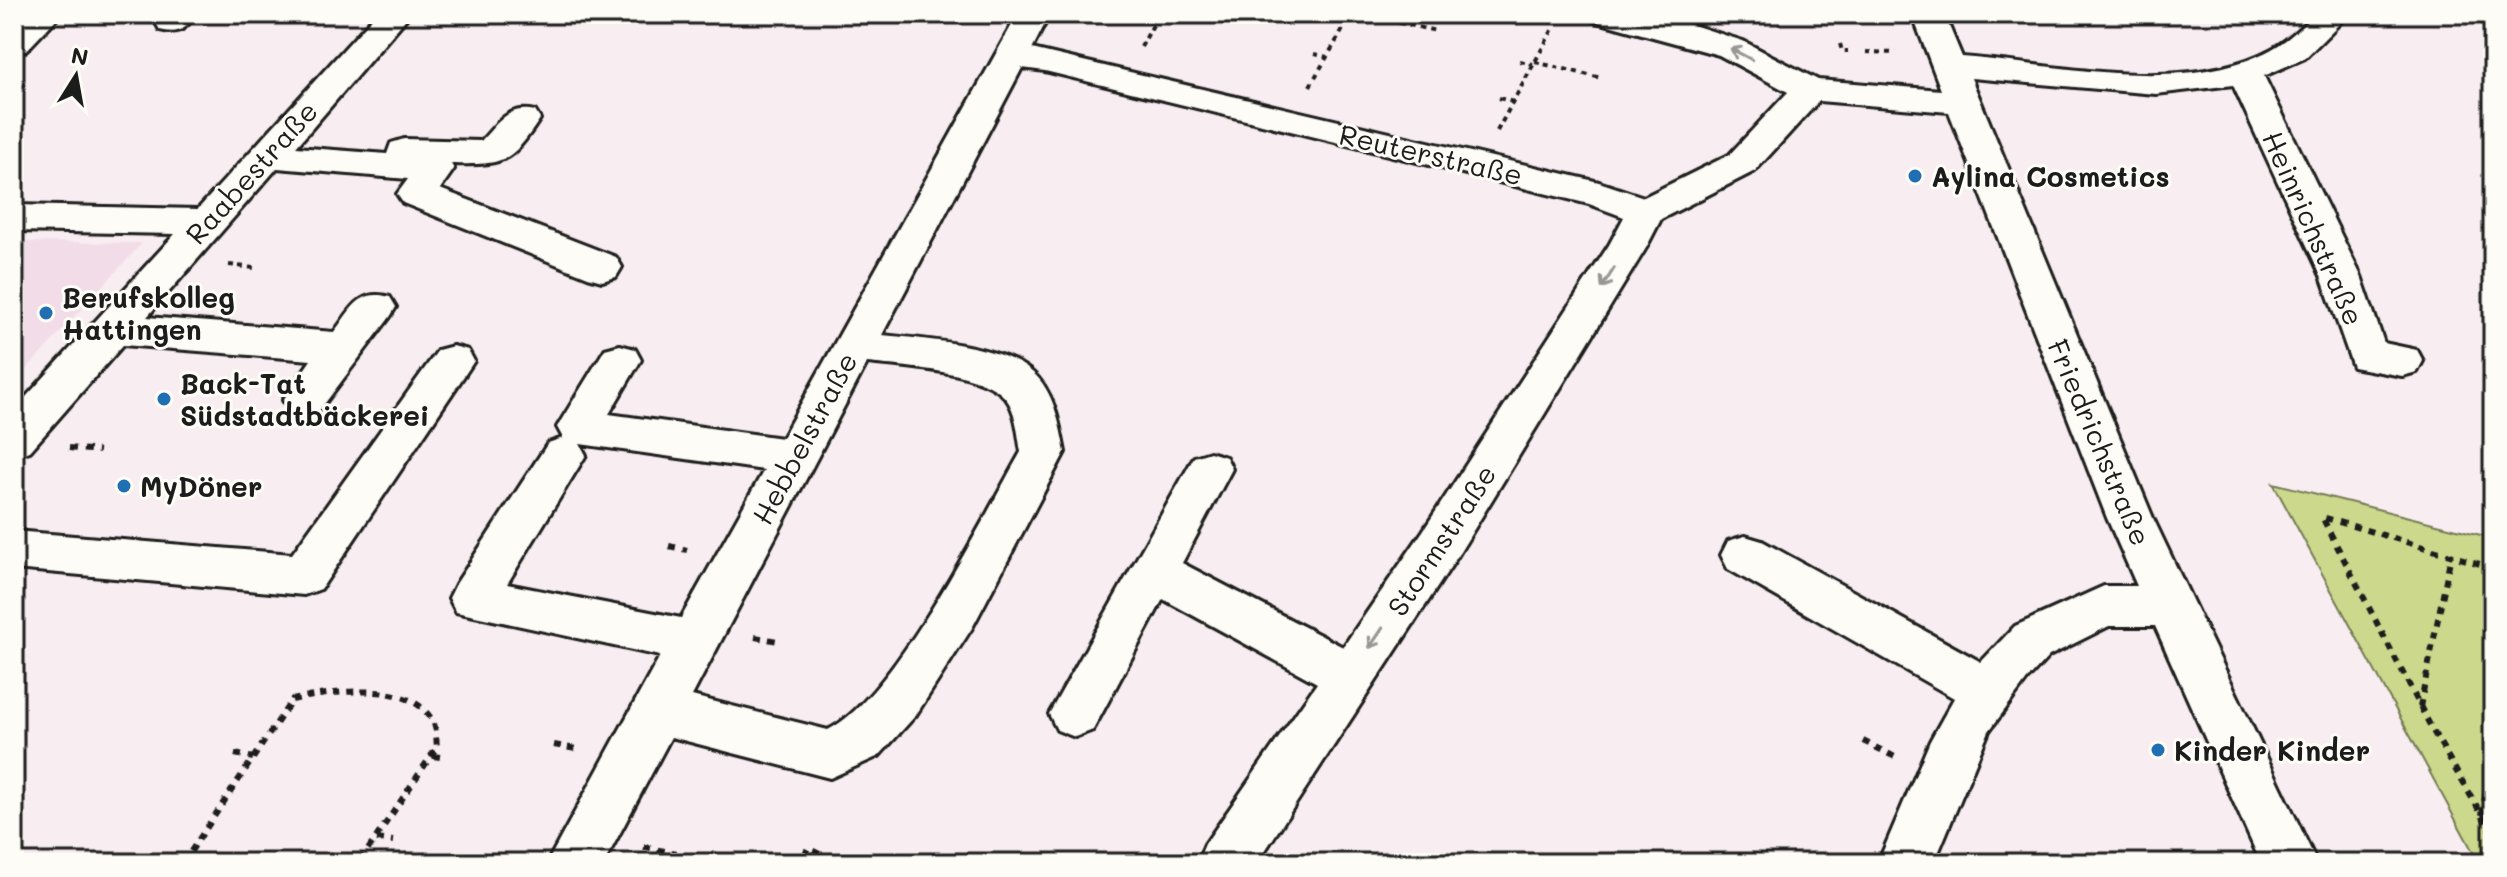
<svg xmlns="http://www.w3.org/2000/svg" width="2507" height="877" viewBox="0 0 2507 877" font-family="Mali,sans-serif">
  <rect width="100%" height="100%" fill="#f8edf0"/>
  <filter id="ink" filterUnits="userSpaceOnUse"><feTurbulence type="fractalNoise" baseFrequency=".0125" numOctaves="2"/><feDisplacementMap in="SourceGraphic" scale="16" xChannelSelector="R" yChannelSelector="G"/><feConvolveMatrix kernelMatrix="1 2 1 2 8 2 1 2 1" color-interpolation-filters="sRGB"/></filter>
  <g filter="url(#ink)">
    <path fill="#f2dce8" d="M14 242 142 243 14 383Z"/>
    <path fill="#ccd88c" stroke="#747a54" stroke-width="2" d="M2273 483 2493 538V863H2479Z"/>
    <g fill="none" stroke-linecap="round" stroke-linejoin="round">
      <g stroke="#1c1c1c" stroke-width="6">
        <g id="minor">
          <path d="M26 14H61L26 51 14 54V26Z"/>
          <path d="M162 14H196C186 29 179 35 160 30L156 23Z"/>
          <path d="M376 14H410L296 147 387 154 391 143 404 139 481 141C498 123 508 105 535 111L540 119C510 164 503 165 451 164L454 169 440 189 616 257 622 267 616 277 602 281 588 277 403 203 397 194 408 179 277 168 147 317 334 332C351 310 359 288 390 297L396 307 390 317 319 411 304 416 289 411 283 400 311 360 123 345 30 451 14 456V410L175 234 14 231V205L198 209Z"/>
          <path d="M1018 14H1050L1032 49 1599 182 1644 197 1729 155 1788 92 1719 55 1594 21 1590 14H1647L1693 25 1743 41 1818 80 1941 90 1912 14H1944L1962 57C2055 64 2186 96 2272 49 2288 40 2302 27 2314 14H2349L2305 58 2264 76 2361 276 2384 343 2417 350 2423 361 2417 372 2402 376 2353 367 2321 276 2233 85 2156 94 1971 78 2153 518 2317 863H2261L2155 626H2109L2049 656 2027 680 1989 731 1934 863H1878L1930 741 1954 698 1728 569 1721 555 1728 541 1745 536 1762 541 1981 662 2015 626 2104 586H2137L2107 518 1949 112 1819 101 1755 171 1661 219 1646 248 1457 557 1257 863H1197L1205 844 1317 683 1163 599 1093 730 1075 737 1057 730 1049 714 1194 457 1210 452 1226 457 1232 469 1182 563 1343 647 1423 531 1609 245 1624 217 1589 204 1045 71 1022 68 882 335C924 339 999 344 1032 372 1054 390 1060 426 1065 452L972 628 916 715 879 756 830 778 671 737 604 863H547L660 656 456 612 449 598 456 584 548 443 563 438 557 427 605 349 620 345 635 349 641 360 609 414 782 438ZM867 363C901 367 991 370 1009 403 1017 417 1018 436 1021 452 982 520 894 698 828 730L692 696ZM580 444 764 470 681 618 507 584 586 455Z"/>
          <path d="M453 346 468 350 474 361 321 589 304 595 14 569V531L292 554 438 350Z"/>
        </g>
      </g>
      <g stroke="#1c1c1c" stroke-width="4" stroke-dasharray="5 5" stroke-linecap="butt">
        <path d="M1360 14 1436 31"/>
        <path d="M1335 17 1349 20"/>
        <path d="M1840 44 1842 51H1848"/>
        <path d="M1141 47 1159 14"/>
        <path d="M1866 52 1896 53"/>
        <path d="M1314 54 1327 57"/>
        <path d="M1520 61 1533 64"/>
        <path d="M1535 62 1601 78"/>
        <path d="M1310 86 1352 14"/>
        <path d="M1499 98 1513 102"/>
        <path d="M1497 131 1554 27"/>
        <path d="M229 265 254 268"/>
      </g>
      <g stroke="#1c1c1c" stroke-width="6" stroke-dasharray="7 7" stroke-linecap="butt">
        <path d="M69 448 99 451"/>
        <path d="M669 546 687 550"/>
        <path d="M2493 568 2322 517 2433 731 2493 834"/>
        <path d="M755 637 778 641"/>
        <path d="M2420 707 2451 555"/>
        <path d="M1863 741 1895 757"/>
        <path d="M554 745 576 749"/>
        <path d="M235 754 253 758"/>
        <path d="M433 756 446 758"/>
        <path d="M2482 815 2493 749"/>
        <path d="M377 839 393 841"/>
        <path d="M644 847 676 853"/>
        <path d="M1805 857 1816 863"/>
        <path d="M183 863 292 700C330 692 411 678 433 722 437 729 436 739 437 747L359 863"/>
        <path d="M782 863 786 856 803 858 808 848 837 863"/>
      </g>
      <use href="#minor" fill="#fdfcf7" fill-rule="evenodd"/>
    </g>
    <defs><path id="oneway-shaft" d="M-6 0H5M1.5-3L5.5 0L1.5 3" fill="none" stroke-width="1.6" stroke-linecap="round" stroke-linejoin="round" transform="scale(2)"/></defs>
    <g stroke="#989794">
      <use href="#oneway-shaft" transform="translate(1741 54) rotate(-152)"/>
      <use href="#oneway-shaft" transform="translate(1608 278) rotate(122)"/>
      <use href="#oneway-shaft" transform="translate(1376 638) rotate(124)"/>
    </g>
  </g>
  <g fill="#1f6fb2" stroke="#fdfcf7" stroke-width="3">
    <circle cx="1915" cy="176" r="8"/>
    <circle cx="46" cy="313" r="8"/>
    <circle cx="164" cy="399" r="8"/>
    <circle cx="124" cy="486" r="8"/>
    <circle cx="2158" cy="750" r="8"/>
  </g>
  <g text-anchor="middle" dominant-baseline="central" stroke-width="6" stroke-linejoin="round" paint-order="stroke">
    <g font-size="28" fill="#1c1c1c" stroke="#fdfcf7">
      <text transform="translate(1431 154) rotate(13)">Reuterstraße</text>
      <text transform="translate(251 172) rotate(-48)">Raabestraße</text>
      <text transform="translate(2314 228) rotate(66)">Heinrichstraße</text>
      <text transform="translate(804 438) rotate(-62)">Hebbelstraße</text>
      <text transform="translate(2100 442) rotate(67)">Friedrichstraße</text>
      <text transform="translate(1441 540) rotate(-57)">Stormstraße</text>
    </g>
    <g font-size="28" font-weight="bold" fill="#1c1c1c" stroke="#fdfcf7" text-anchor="start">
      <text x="1931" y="176">Aylina Cosmetics</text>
      <text x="62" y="297">Berufskolleg<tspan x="62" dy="32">Hattingen</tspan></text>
      <text x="180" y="383">Back-Tat<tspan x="180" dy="32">Südstadtbäckerei</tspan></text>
      <text x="140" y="486">MyDöner</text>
      <text x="2174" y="750">Kinder Kinder</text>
    </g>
  </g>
  <rect width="2507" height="877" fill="none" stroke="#fdfcf7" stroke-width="48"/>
  <rect x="24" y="24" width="2459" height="829" fill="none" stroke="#1c1c1c" stroke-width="3" filter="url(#ink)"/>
  <g transform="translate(76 76) rotate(11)" stroke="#fdfcf7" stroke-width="6" paint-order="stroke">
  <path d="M0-6L14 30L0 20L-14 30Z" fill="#1c1c1c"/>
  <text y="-12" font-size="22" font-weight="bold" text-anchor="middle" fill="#1c1c1c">N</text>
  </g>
</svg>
